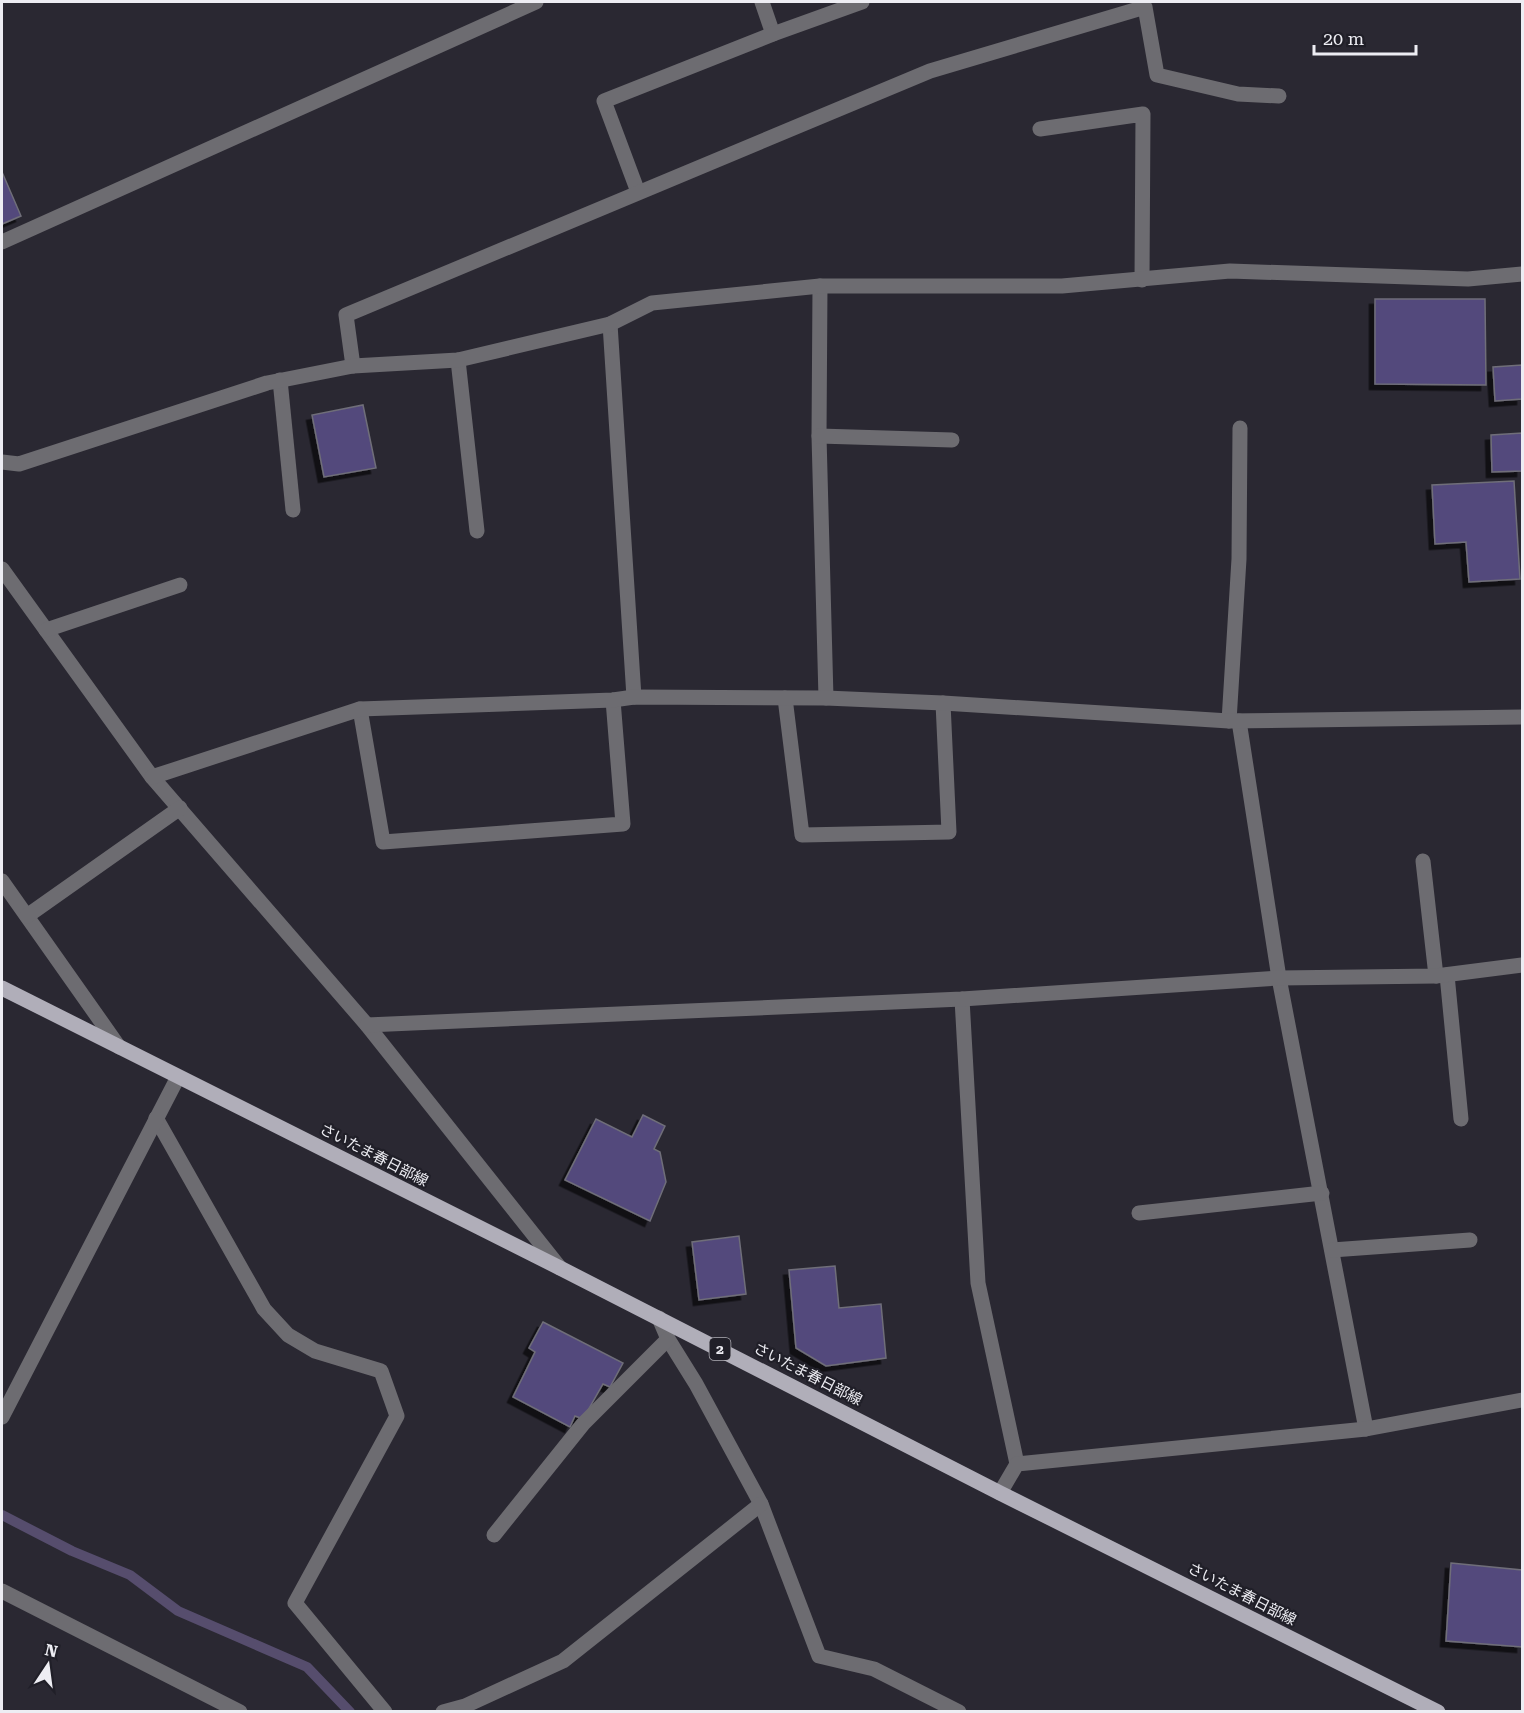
<svg xmlns="http://www.w3.org/2000/svg" width="1524" height="1713" viewBox="0 0 1524 1713" font-family="'Roboto Serif','Noto Sans JP',serif">
  <defs>
    <filter id="shadow"><feDropShadow dx="-5.5" dy="5.5" stdDeviation="0" flood-color="#0009"/></filter>
  </defs>
  <rect width="100%" height="100%" fill="#2a2832"/>
  <g fill="none" stroke-linecap="round" stroke-linejoin="round">
    <path stroke="#564d6d" stroke-width="10" d="M2 1515 72 1551 130 1575 178 1611 307 1667 350 1712"/>
  </g>
  <g fill="#534a7b" stroke="#6f6e79" stroke-width="1.5" filter="url(#shadow)">
    <path d="M2 172 21 216 2 224Z"/>
    <path d="M1375 299H1485L1486 385 1375 384Z"/>
    <path d="M1522 365V399L1495 401 1493 367Z"/>
    <path d="M363 405 376 468 324 477 312 415Z"/>
    <path d="M1522 433V471L1492 472 1491 435Z"/>
    <path d="M1514 481 1520 579 1469 582 1466 542 1435 544 1432 485Z"/>
    <path d="M643 1115 665 1126 654 1149 660 1152 666 1182 650 1221 565 1180 596 1119 632 1137Z"/>
    <path d="M739 1236 746 1294 699 1300 692 1242Z"/>
    <path d="M835 1266 839 1308 881 1304 886 1358 826 1366 796 1348 789 1270Z"/>
    <path d="M543 1322 623 1363 610 1387 603 1384 583 1419 575 1416 570 1427 513 1397 535 1352 529 1348Z"/>
    <path d="M1451 1563 1522 1570V1647L1446 1641Z"/>
  </g>
  <g fill="none" stroke-linecap="round" stroke-linejoin="round">
    <g stroke="#6d6c71" stroke-width="15">
      <path d="M762 2 773 34"/>
      <path d="M1040 129 1143 114 1142 280"/>
      <path d="M638 192 604 101 773 34 862 2"/>
      <path d="M2 242 536 2"/>
      <path d="M820 286 819 436 826 698"/>
      <path d="M610 324 634 697"/>
      <path d="M458 360 477 531"/>
      <path d="M353 366 346 315 930 71 1145 7 1157 75 1238 94 1279 96"/>
      <path d="M280 380 293 510"/>
      <path d="M819 436 952 440"/>
      <path d="M2 462 19 464 267 383 353 366 458 360 610 324 652 303 820 286H1062L1230 271 1468 279 1522 274"/>
      <path d="M2 569 152 777 367 1025 560 1268"/>
      <path d="M46 630 180 585"/>
      <path d="M785 698 802 835 949 832 943 703"/>
      <path d="M360 709 383 842 623 824 613 700"/>
      <path d="M1229 721 1239 559 1240 428"/>
      <path d="M1239 721 1279 978 1366 1429"/>
      <path d="M152 777 360 709 613 700 634 697 826 698 943 703 1229 721 1522 717"/>
      <path d="M1423 861 1436 976"/>
      <path d="M2 881 119 1047"/>
      <path d="M27 916 180 808"/>
      <path d="M1447 975 1461 1119"/>
      <path d="M962 999 978 1283 1017 1464"/>
      <path d="M367 1025 962 999 1279 978 1436 976 1522 965"/>
      <path d="M156 1118 264 1309 288 1335 315 1351 381 1371 397 1416 295 1603 385 1712"/>
      <path d="M1139 1213 1322 1193"/>
      <path d="M1332 1250 1470 1240"/>
      <path d="M659 1318 668 1339 696 1384 761 1504 819 1656 874 1669 959 1712"/>
      <path d="M2 1417 178 1077"/>
      <path d="M1000 1493 1017 1464 1366 1429 1522 1400"/>
      <path d="M494 1535 583 1424 668 1339"/>
      <path d="M2 1591 240 1712"/>
      <path d="M443 1712 465 1706 563 1661 761 1504"/>
    </g>
    <path stroke="#b0aeb9" stroke-width="15" d="M2 988 560 1268 1000 1493 1438 1712"/>
  </g>
  <g text-anchor="middle" dominant-baseline="central" stroke-width="4.5" stroke-linejoin="round" paint-order="stroke">
    <rect fill="#201f28" stroke="#b0afb6" stroke-width="1.5" x="709.5" y="1338" width="21" height="22" rx="4.5"/>
    <g font-size="14" font-weight="bold" fill="#ededf3">
      <text x="720" y="1349">2</text>
    </g>
    <g font-size="15" fill="#ededf3" stroke="#201f28">
      <text transform="translate(374 1155) rotate(27)">さいたま春日部線</text>
      <text transform="translate(808 1374) rotate(27)">さいたま春日部線</text>
      <text transform="translate(1242 1594) rotate(27)">さいたま春日部線</text>
    </g>
  </g>
  <rect width="1524" height="1713" fill="none" stroke="#ededf3" stroke-width="6"/>
  <g transform="translate(48 1665) rotate(13)" stroke="#201f28" stroke-width="4.5" paint-order="stroke">
  <path d="M0-4.5L10 22L0 15L-10 22Z" fill="#ededf3"/>
  <text y="-9" font-size="16" font-weight="bold" text-anchor="middle" fill="#ededf3">N</text>
  </g>
  <path d="M1314 45v9h102v-9" fill="none" stroke="#ededf3" stroke-width="3"/>
  <text x="1323" y="45" font-size="18" fill="#ededf3" stroke="#201f28" stroke-width="4.5" paint-order="stroke">20 m</text>
</svg>
